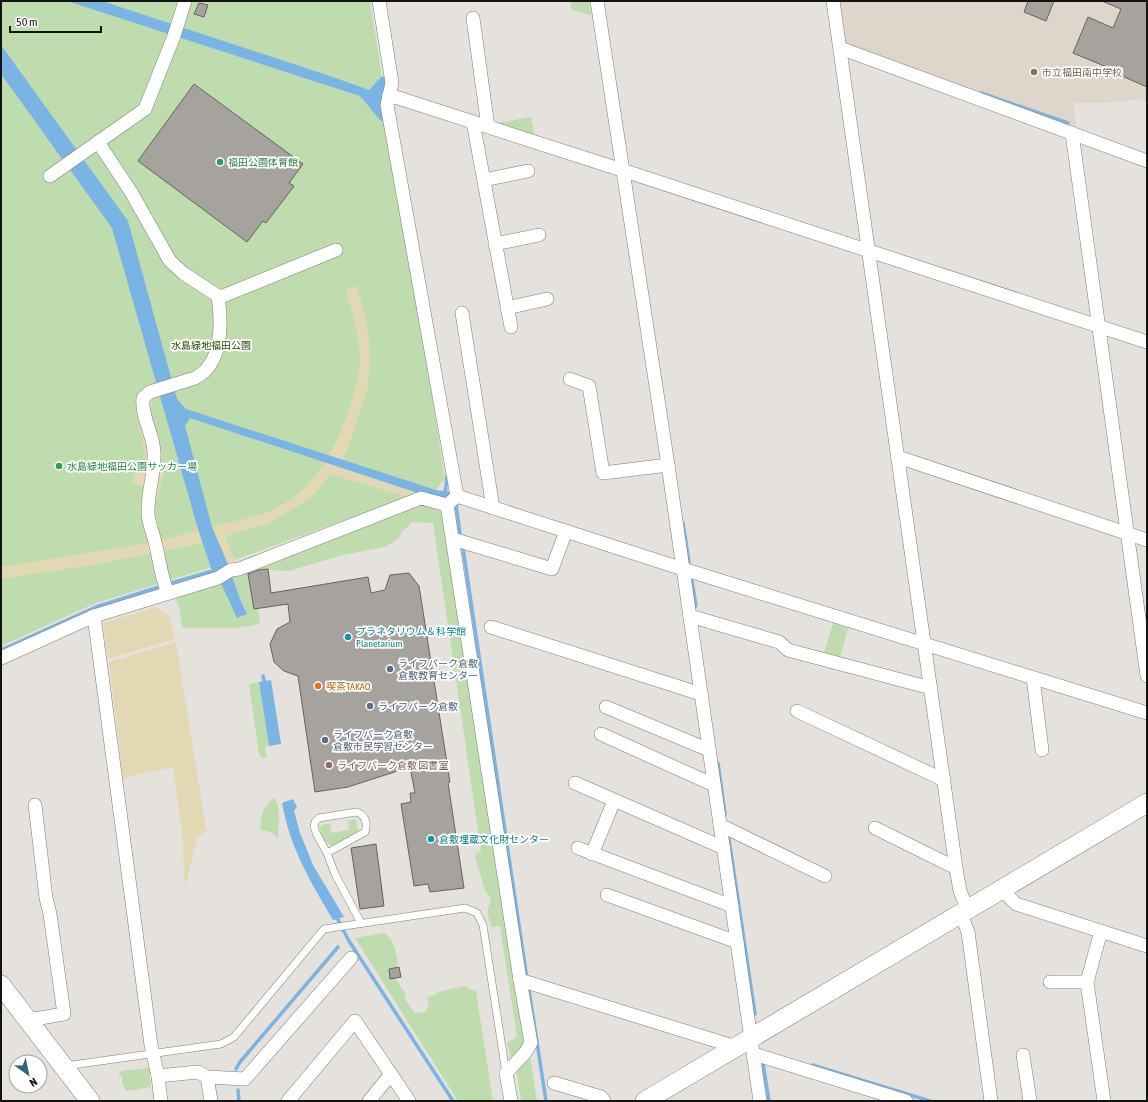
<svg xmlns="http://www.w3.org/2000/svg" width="1148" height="1102" viewBox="0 0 1148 1102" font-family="'Asap Condensed','Noto Sans JP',sans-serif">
  <rect width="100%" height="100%" fill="#e5e1dd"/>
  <path fill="#ded5cb" d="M840 1H1147V102L1139 99 1106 103H1074L1076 128 846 44Z"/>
  <g fill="#bedcad">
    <path d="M1 1H370L445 478 436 490 400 500 235 560 96 603 1 646Z"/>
    <path d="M572 1H589L591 14 589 15 570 9Z"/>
    <path d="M531 117 535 137 499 127 497 123Z"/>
    <path d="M423 505 440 511 445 519 523 1035V1050L512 1062 507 1043 517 1037 500 926 492 927C488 918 486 910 491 901L489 896 486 893 475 858 476 854 481 851 433 523 412 522 402 532 399 538 388 546 354 553 342 555 289 571 270 570 268 569 248 571 254 609 258 608 260 624 236 628H186L182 627 180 610 175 595 219 579 238 618 247 614 240 599 231 573 413 506Z"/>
    <path d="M833 623 848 628 840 658 824 653Z"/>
    <path d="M259 682 269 746 265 747 267 757 262 758 259 754 249 684Z"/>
    <path d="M274 798C282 809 278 825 278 838L271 832 261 830C259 818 264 804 274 798Z"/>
    <path d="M352 820H356L358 831 334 845H330C324 841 320 834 320 827L323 824H330L331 833 349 830 348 821Z"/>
    <path d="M384 933C394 939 396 952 398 963L396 967 389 969 390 979 395 978 405 993 406 1001 415 1013 425 1012 429 1006 427 998 442 991 465 986 469 989 476 991 493 1101H458L355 938Z"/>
    <path d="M529 1054C533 1069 534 1085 537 1101H521L516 1067Z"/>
    <path d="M149 1068 151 1087 126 1091 122 1082V1077L119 1075V1073L122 1071Z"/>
  </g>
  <g fill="#e2d9b4">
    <path d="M356 285C368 318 374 355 367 391 365 399 361 408 358 417 354 432 349 446 342 460L329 455C342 431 351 407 357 380 358 374 360 368 360 362 361 340 352 310 345 290Z"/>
    <path d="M152 399 150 422 164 471 158 497 153 511 158 541 191 532 198 529 202 543 99 564 1 579V567L149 543 147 489 132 482 134 474 149 471 135 409 140 404Z"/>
    <path d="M325 462 426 496 407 497 330 474 317 491 307 500 277 519 267 524 226 536 230 549 235 560 228 563 212 527C232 521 260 517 278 507 298 497 313 480 325 462Z"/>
    <path d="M155 607 169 616 175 639 108 659 103 623Z"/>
    <path d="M176 642 206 828 210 829 197 838 185 888 182 831 173 767 123 778 109 662Z"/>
  </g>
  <g fill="#79b4e5">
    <path d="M67 1H102L327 75 369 90 381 77 385 76 388 120 381 121 360 96Z"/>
    <path d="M1 45 128 221 177 399 186 409 436 490 452 492 445 502 190 418 185 426 212 527 229 567 215 575 211 568 198 529 112 228 1 74Z"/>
    <path d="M231 573 240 599 247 614 237 618 219 579Z"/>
    <path d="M271 680 281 744 269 746 259 682Z"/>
    <path d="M293 799 297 807 294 811 300 833 313 865 344 917 333 920C310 881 290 848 282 803Z"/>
  </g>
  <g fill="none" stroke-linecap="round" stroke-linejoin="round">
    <g stroke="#79b4e5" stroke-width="3.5">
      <path d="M981 93 1068 123"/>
      <path d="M445 495 447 476"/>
      <path d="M458 503 456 504 460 534"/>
      <path d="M683 523 689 562"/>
      <path d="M463 548 527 979"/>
      <path d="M692 581 696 606"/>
      <path d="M168 584 216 570"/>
      <path d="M1 650 96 607 162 586"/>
      <path d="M263 676 265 684"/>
      <path d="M718 763 725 814"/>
      <path d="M729 839 755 1014"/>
      <path d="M336 916 349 941 453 1101"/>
      <path d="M529 990 546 1101"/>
      <path d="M763 1063 769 1101"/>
      <path d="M812 1065 930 1101"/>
      <path d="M236 1069 240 1062 338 947"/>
      <path d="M238 1090 239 1101"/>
    </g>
  </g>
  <g fill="#a6a29e" stroke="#66625f">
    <path d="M1028 1H1054L1046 21 1024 12Z"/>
    <path d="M1102 1H1147V87L1113 72 1114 70 1073 53 1088 17 1113 28 1121 9Z"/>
    <path d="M199 3 208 5 204 17 194 14Z"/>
    <path d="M194 84 303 164 289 183 294 186 266 223 263 221 247 242 138 161Z"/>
    <path d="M268 569 271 593 368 577 371 593 385 590 390 575 409 573 419 586 450 782 448 783 464 888 430 892 428 884 414 886 401 804 411 802 410 793H415L410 767 348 787 315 792 298 676 284 671 274 662 270 644 277 629 290 622 288 604 254 609 248 574 259 570Z"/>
    <path d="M376 844 384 906 360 909 351 848Z"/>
    <path d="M399 967 401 977 390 979 389 969Z"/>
  </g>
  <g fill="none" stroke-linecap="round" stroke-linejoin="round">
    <g stroke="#7f7c78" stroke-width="8">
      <g id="lane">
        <path d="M327 853 365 832C368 823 365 814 356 812L319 818 315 822 314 826 316 833 327 853 335 874 361 923"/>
        <path d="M65 1066 221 1044 234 1037 324 929 465 908 477 913 483 925 506 1073"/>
      </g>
    </g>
    <g stroke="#7f7c78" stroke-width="14">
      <g id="street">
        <path d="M379 1 392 83 387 105 457 496 447 505 520 980 531 1043 525 1053 506 1073 511 1101"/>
        <path d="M597 1 668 465 760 1101"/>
        <path d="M833 1 956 868 960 891 968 910"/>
        <path d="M473 18 488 127"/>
        <path d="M840 48 1147 161"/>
        <path d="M389 95 622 170 1147 342"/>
        <path d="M473 122 511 327"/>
        <path d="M1072 133 1147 676"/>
        <path d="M98 142 131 192 170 261 183 273 218 296H223L336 250"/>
        <path d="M50 176 145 109 174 36 185 1"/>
        <path d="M484 180 528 171"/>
        <path d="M495 244 539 235"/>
        <path d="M507 308 547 299"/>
        <path d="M462 313 493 508"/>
        <path d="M570 379 589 386 603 473 668 465"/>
        <path d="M898 457 1147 540"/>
        <path d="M457 496 683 569 1147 713"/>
        <path d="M453 539 552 569 566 531"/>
        <path d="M168 593C161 577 160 563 156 546 154 534 147 522 148 510 148 490 155 472 154 452 153 433 141 417 143 398L150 392 195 378C223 364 222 323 218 296"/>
        <path d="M94 616 151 1045 158 1076 161 1101"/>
        <path d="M690 616 779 642 788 650 931 688"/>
        <path d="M491 627 701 694"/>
        <path d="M1 658 94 616 218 578 231 570 239 569 421 498 447 505"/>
        <path d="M1033 678 1042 750"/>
        <path d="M606 707 709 750"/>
        <path d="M797 711 944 780"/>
        <path d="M601 734 714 785"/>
        <path d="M575 783 724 848"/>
        <path d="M720 825 825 876"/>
        <path d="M875 828 956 868"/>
        <path d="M578 848 732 906"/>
        <path d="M592 854 614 801"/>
        <path d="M1002 890 1016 904 1147 946"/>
        <path d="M607 895 737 942"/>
        <path d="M961 914 968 932 991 1101"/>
        <path d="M1101 931 1087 982 1104 1101"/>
        <path d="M520 980 736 1047"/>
        <path d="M1050 982H1087"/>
        <path d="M28 1020 64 1014 50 914 46 898 35 805"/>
        <path d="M754 1054 906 1101"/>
        <path d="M1023 1055 1030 1101"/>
        <path d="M158 1076 198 1072 207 1077 245 1079 351 958"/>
        <path d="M207 1077 211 1101"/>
        <path d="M554 1083 601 1097 604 1101"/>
        <path d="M288 1101 355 1021 409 1101"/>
        <path d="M369 1101 391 1074"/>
      </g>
    </g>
    <g stroke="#7f7c78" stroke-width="20">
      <g id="secondary">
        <path d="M1 985 90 1101"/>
        <path d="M645 1101 1147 803"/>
      </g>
    </g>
    <use href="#lane" stroke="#fff" stroke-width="7"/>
    <use href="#street" stroke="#fff" stroke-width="13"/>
    <use href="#secondary" stroke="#fff" stroke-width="19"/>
  </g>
  <g fill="#8d6e63" stroke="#fff" stroke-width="1.5">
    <circle cx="1034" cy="72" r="4"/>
    <circle cx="329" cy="765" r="4"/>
  </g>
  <g fill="#2e9e5b" stroke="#fff" stroke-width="1.5">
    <circle cx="220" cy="162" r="4"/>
    <circle cx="59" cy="466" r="4"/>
  </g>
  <g fill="#0f9aa8" stroke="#fff" stroke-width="1.5">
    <circle cx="348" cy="637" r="4"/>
    <circle cx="431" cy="839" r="4"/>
  </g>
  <g fill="#5c6f8a" stroke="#fff" stroke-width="1.5">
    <circle cx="390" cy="669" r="4"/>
    <circle cx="370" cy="706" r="4"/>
    <circle cx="325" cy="740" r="4"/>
  </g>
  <circle fill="#e8710a" stroke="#fff" stroke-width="1.5" cx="318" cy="686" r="4"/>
  <g text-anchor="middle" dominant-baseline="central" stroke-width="3.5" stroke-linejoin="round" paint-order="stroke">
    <g font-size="10" fill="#785e54" stroke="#fff" text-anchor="start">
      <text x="1042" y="72">市立福田南中学校</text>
      <text x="337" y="765">ライフパーク倉敷 図書室</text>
    </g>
    <g font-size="10" fill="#27864d" stroke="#fff" text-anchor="start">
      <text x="228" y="162">福田公園体育館</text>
      <text x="67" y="466">水島緑地福田公園サッカー場</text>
    </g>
    <g font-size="10" fill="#264907" stroke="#fff">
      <text x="211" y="345">水島緑地福田公園</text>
    </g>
    <g font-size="10" fill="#0d838f" stroke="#fff" text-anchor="start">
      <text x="356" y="631">プラネタリウム＆科学館<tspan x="356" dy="12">Planetarium</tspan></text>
      <text x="439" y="839">倉敷埋蔵文化財センター</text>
    </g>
    <g font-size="10" fill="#4e5e75" stroke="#fff" text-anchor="start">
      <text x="398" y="663">ライフパーク倉敷<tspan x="398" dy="12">倉敷教育センター</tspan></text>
      <text x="378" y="706">ライフパーク倉敷</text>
      <text x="333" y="734">ライフパーク倉敷<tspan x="333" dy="12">倉敷市民学習センター</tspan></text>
    </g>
    <g font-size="10" fill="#c56008" stroke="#fff" text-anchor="start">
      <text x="326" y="686">喫茶TAKAO</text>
    </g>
  </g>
  <rect width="1148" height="1102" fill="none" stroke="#141312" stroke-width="4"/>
  <g transform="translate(28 1074) rotate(147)"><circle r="19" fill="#ffffff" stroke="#a1a1a0"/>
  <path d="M0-3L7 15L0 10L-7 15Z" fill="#2e6480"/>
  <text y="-6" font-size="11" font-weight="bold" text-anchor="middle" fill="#141312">N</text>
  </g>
  <path d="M10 26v6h91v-6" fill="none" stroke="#141312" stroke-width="2"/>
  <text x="16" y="26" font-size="12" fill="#141312" stroke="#ffffff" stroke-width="3" paint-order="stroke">50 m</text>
</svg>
